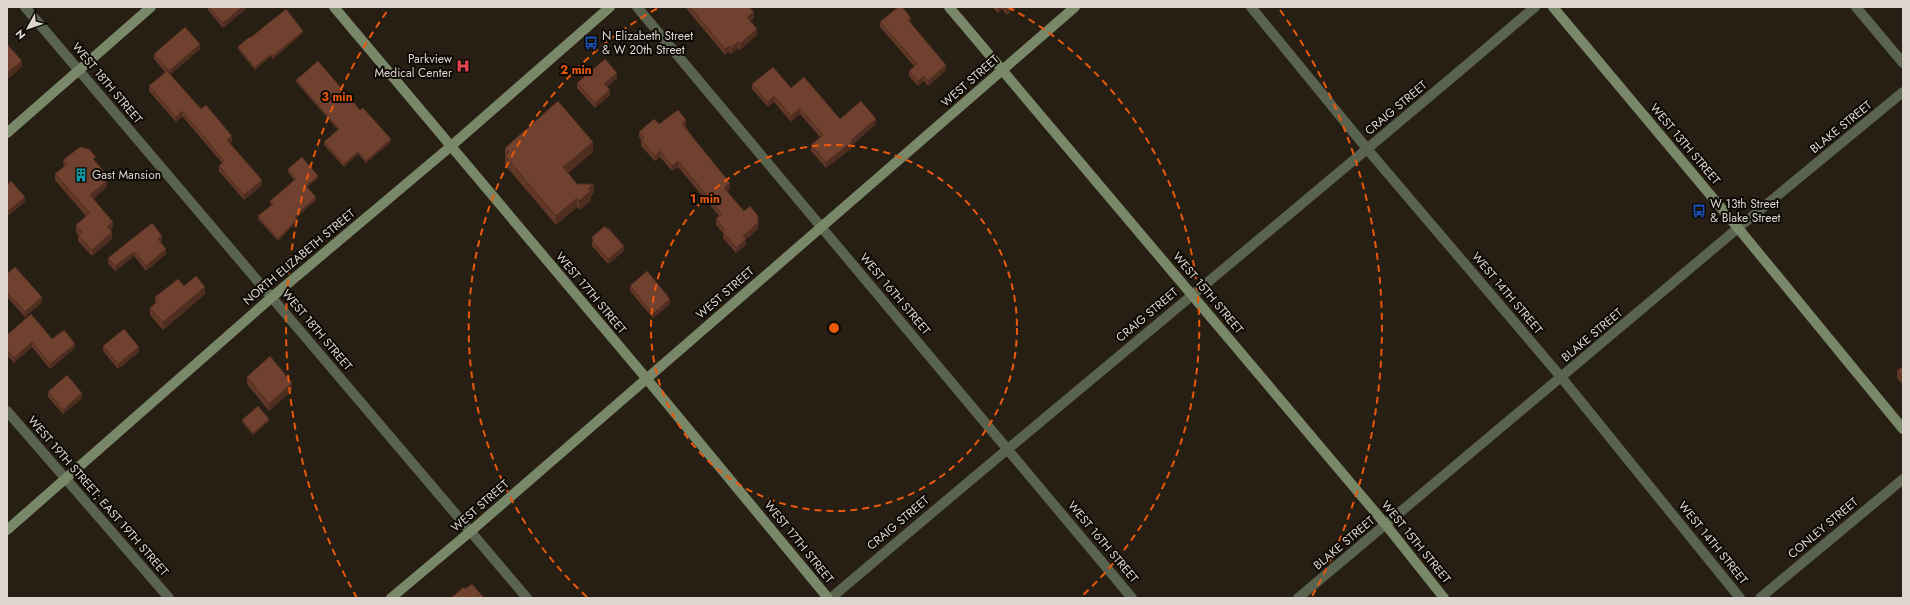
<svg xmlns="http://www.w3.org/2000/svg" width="1910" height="605" viewBox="0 0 1910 605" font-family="Jost,sans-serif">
  <rect width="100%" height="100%" fill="#271e14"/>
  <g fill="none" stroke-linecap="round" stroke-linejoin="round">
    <g stroke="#59634f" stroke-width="10">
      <path d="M25 7 527 598"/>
      <path d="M637 7 1132 598"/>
      <path d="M1251 7 1368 150 1561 377 1740 598"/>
      <path d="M1856 7 1903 63"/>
      <path d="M7 411 169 598"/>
      <path d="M831 598C1064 400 1302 206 1535 7"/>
      <path d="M1298 598 1738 228 1903 92"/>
      <path d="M1760 598 1903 479"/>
    </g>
    <g stroke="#798868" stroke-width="10">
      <path d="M334 7 646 378 828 598"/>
      <path d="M949 7 1386 525 1444 598"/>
      <path d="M1553 7 1738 228 1903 429"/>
      <path d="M7 133 151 7"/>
      <path d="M7 530 272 297 450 147 610 7"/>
      <path d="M391 598 471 531 1075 7"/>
    </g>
  </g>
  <g fill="#613828">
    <path d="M208 7H248L223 28 208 10Z"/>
    <path d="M685 7H749L754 18 750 21 757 35 740 50 738 48 731 54 729 52 725 55Z"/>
    <path d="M992 7H1016L1007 15 1002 9 998 13Z"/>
    <path d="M880 22 911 23 946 70 928 86 924 81 918 86 909 76V71L914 66 880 27Z"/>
    <path d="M303 33 273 59 271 56 255 70 238 49V47L250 38Z"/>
    <path d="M200 49 170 74 201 109 232 141 230 143 262 185 244 200 219 171V166L222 163 182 116 176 122 149 91V86L165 72 154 59V54Z"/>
    <path d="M617 78 607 87 610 95 595 108 577 88V83Z"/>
    <path d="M296 80 360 110 391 142 366 163 358 154 344 167 324 145V142L338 130 296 82Z"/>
    <path d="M752 84 791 88 840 119 876 124 859 139 852 145V148L826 168 811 151V145L820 137 800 114 791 122 774 102 768 107 752 89Z"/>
    <path d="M659 124 686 125 685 126 730 188 727 191 758 229 746 239V245L736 253 723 238V233L716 225V219L719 216 678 167 672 171 660 157 655 161 641 146V140L639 137V132Z"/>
    <path d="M505 148 593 152 568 173 577 184 594 193 591 196V201L579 210 577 207 556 225 505 165Z"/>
    <path d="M63 160 96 162 107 175V187L93 199 113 228 110 230 112 239 92 256 78 241V235L76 232V225L86 216 55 180V174L64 167Z"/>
    <path d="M288 169 318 178 307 187 316 200 296 218 297 221 278 241 258 219V216L272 205 270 203V201L294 180 288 172Z"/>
    <path d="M592 237 624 251 608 264 592 246Z"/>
    <path d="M162 241 161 242 166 254 146 271 134 256 115 271 108 263V258Z"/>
    <path d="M7 274 42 302 25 317 7 297Z"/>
    <path d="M184 286 205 294 163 330 150 315V308L155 304V297Z"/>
    <path d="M630 286 670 304 653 318 630 291Z"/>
    <path d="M7 335 52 339 75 348 50 369 32 347 14 363 7 355Z"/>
    <path d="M103 346 139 352 118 369 103 351Z"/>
    <path d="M1903 366V385L1897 378V371Z"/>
    <path d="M247 377 292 390 269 411 247 384Z"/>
    <path d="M48 392 82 398 63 414 48 397Z"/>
    <path d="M242 420 269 421 253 435 242 422Z"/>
  </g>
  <g fill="#4f2e21">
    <path d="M242 7H248L223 28V23Z"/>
    <path d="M999 7H1002V9L998 13V8Z"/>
    <path d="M1011 7H1016L1007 15V10Z"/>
    <path d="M754 12V18L747 24V17Z"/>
    <path d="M911 18V23L908 25V20Z"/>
    <path d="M757 29V35L740 50V44Z"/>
    <path d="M303 31V33L273 59V56Z"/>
    <path d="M738 42V48L731 54V48Z"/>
    <path d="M200 44V49L169 76V71Z"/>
    <path d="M729 46V52L725 55V49Z"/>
    <path d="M271 54V56L255 70V67Z"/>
    <path d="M22 61V67L7 80V73Z"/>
    <path d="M946 65V70L928 86V81Z"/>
    <path d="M617 73V78L604 89V84Z"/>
    <path d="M924 76V81L918 86V81Z"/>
    <path d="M610 90V95L595 108V103Z"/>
    <path d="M774 96V102L768 107V102Z"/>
    <path d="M800 108V114L791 122V116Z"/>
    <path d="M182 111V116L176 122V117Z"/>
    <path d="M876 119V124L859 139 852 145V148L826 168V162L851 141 859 133Z"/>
    <path d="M686 120V125L682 128V123Z"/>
    <path d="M232 136V141L227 145V140Z"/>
    <path d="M391 139V142L366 163V161Z"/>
    <path d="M593 142V152L563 176V167Z"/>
    <path d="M660 151V157L655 161V156Z"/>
    <path d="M358 152V154L344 167V164Z"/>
    <path d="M678 161V167L672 171V166Z"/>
    <path d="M107 175V187L90 201V195L104 178Z"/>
    <path d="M318 176V178L306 188V186Z"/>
    <path d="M262 180V185L244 200V195Z"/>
    <path d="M730 183V188L724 193V188Z"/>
    <path d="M594 184V193L591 196V201L579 210V201L588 189Z"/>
    <path d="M25 197V202L7 217V212Z"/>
    <path d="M316 197V200L295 219V216Z"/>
    <path d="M577 198V207L556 225V216Z"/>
    <path d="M297 219V221L278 241V239Z"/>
    <path d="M113 222V228L107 233V227Z"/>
    <path d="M758 223V229L746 239V245L736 253V248L743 236Z"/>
    <path d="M112 232V239L92 256V250Z"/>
    <path d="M162 236V241L158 244V239Z"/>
    <path d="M624 246V251L608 264V259Z"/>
    <path d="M166 249V254L146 271V266Z"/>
    <path d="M134 252V256L115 271V266Z"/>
    <path d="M205 287V294L163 330V322Z"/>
    <path d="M42 297V302L25 317V312Z"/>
    <path d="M670 299V304L653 318V314Z"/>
    <path d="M32 342V347L14 363V358Z"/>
    <path d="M75 344V348L50 369V364Z"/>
    <path d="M139 347V352L118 369V364Z"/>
    <path d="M292 383V390L269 411V404Z"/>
    <path d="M82 393V398L63 414V410Z"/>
    <path d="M269 419V421L253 435V433Z"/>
  </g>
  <g fill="#71412f" stroke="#4f2e21">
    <path d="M209 7H242L223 23Z"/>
    <path d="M690 7H749L754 12 747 17 757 29 740 44 738 42 731 48 729 46 725 49Z"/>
    <path d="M898 7H902L911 18 908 20 946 65 928 81 924 76 918 81 909 71 917 64 880 22Z"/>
    <path d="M1005 7H1011L1007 10Z"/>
    <path d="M286 9 303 31 273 56 271 54 255 67 238 47 249 37 250 38Z"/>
    <path d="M185 27 200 44 169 71 154 54Z"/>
    <path d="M7 44 22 61 7 73Z"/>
    <path d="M605 59 617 73 604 84 610 90 595 103 577 83Z"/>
    <path d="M318 61 360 110 363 108 391 139 366 161 358 152 344 164 324 142 339 129 296 80Z"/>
    <path d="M773 67 791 88 804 77 840 119 861 101 876 119 859 133 851 141 852 142 826 162 811 145 823 135 800 108 791 116 774 96 768 102 752 84Z"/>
    <path d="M167 71 201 109 206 105 232 136 227 140 262 180 244 195 219 166 224 161 182 111 176 117 149 86Z"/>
    <path d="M558 101 593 142 563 167 577 184H594L588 189 591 191 579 201 577 198 556 216 505 156 509 152 505 148Z"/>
    <path d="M678 110 686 120 682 123 686 129 730 183 724 188 744 211 750 206 758 216V223L743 236 746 239 736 248 723 232 725 230 716 219 722 214 678 161 672 166 660 151 655 156 641 140 644 138 639 132 654 119 659 124Z"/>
    <path d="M80 147 89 149 96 157 93 159 107 175 104 178 107 181 90 195 113 222 107 227 112 232 92 250 78 235 82 232 76 225 90 213 55 174 67 164 63 160Z"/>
    <path d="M302 157 318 176 306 186 316 197 295 216 297 219 278 239 258 216 273 204 270 201 296 179 288 169Z"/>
    <path d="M11 181 25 197 7 212V185Z"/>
    <path d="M152 223 162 236 158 239 166 249 146 266 134 252 115 266 108 258Z"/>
    <path d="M605 226 607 229 608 228 624 246 608 259 592 241 594 240 592 237Z"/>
    <path d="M15 267 42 297 25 312 7 292V274Z"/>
    <path d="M647 271 670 299 653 314 630 286Z"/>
    <path d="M196 276 205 287 163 322 150 308 158 301 155 297 178 279 184 286Z"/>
    <path d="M31 314 52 339 64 330 75 344 50 364 32 342 14 358 7 350V335Z"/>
    <path d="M124 329 139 347 118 364 103 346Z"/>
    <path d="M270 356 292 383 269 404 247 377Z"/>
    <path d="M1903 366V378L1897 371Z"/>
    <path d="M67 375 82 393 63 410 48 392Z"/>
    <path d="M258 406 269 419 253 433 242 420Z"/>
    <path d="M472 584 484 598H451L464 587 465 589Z"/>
  </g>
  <g fill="none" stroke="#e8590c" stroke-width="2" stroke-dasharray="7 5">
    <circle cx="834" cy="328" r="183"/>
    <path d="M587 597A365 365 0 0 1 660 7M1008 7A365 365 0 0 1 1081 597"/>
    <path d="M357 598A548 548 0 0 1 388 10M1280 10A548 548 0 0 1 1311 598"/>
  </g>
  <defs>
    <g id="bus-bare" transform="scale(1.08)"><path d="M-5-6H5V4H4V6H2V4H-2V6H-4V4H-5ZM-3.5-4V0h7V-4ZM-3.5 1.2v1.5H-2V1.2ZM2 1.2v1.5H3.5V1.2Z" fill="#1a4fb4" stroke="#0d0905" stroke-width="2.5" paint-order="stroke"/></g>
    <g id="hospital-bare" transform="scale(1.08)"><path d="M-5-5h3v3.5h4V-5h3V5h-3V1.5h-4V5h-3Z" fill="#e0444e" stroke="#0d0905" stroke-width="2.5" paint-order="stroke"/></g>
    <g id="building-bare" transform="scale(1.08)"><path d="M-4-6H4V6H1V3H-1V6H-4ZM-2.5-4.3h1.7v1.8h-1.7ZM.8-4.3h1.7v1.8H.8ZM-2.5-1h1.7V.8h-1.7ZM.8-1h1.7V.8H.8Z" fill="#0f9aa8" stroke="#0d0905" stroke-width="2.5" paint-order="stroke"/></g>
  </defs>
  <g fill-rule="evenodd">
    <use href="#bus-bare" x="591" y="43"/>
    <use href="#hospital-bare" x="463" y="66"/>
    <use href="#building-bare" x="81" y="175"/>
    <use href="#bus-bare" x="1699" y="211"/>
  </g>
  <g text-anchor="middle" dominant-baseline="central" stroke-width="4" stroke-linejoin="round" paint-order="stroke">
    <g font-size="12" fill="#ddd6d0" stroke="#0d0905" text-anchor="start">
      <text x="602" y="36">N Elizabeth Street<tspan x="602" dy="14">&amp; W 20th Street</tspan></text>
      <text x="452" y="59" text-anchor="end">Parkview<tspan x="452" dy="14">Medical Center</tspan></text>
      <text x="92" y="175">Gast Mansion</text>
      <text x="1710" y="204">W 13th Street<tspan x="1710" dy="14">&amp; Blake Street</tspan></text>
    </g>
    <g font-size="12" fill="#ddd6d0" stroke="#0d0905">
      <text transform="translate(970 81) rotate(-41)">WEST STREET</text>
      <text transform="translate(107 83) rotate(50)">WEST 18TH STREET</text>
      <text transform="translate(1396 108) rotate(-40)">CRAIG STREET</text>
      <text transform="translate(1841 127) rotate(-39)">BLAKE STREET</text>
      <text transform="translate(1685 144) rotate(50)">WEST 13TH STREET</text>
      <text transform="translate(299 257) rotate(-40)">NORTH ELIZABETH STREET</text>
      <text transform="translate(591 293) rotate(50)">WEST 17TH STREET</text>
      <text transform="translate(725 293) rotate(-41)">WEST STREET</text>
      <text transform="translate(1208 293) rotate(50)">WEST 15TH STREET</text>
      <text transform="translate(1507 293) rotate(50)">WEST 14TH STREET</text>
      <text transform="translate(895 294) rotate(50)">WEST 16TH STREET</text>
      <text transform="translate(1147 315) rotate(-40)">CRAIG STREET</text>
      <text transform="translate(317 330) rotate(50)">WEST 18TH STREET</text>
      <text transform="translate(1592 335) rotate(-40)">BLAKE STREET</text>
      <text transform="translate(98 496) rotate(49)">WEST 19TH STREET; EAST 19TH STREET</text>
      <text transform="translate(480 506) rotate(-41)">WEST STREET</text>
      <text transform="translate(898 523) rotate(-40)">CRAIG STREET</text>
      <text transform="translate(1823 528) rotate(-40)">CONLEY STREET</text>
      <text transform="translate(799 542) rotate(51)">WEST 17TH STREET</text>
      <text transform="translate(1103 542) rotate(50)">WEST 16TH STREET</text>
      <text transform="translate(1416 542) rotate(51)">WEST 15TH STREET</text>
      <text transform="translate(1344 543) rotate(-40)">BLAKE STREET</text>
      <text transform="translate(1713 543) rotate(51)">WEST 14TH STREET</text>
    </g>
  </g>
  <circle cx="834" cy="328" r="6" fill="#e8590c" stroke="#0d0905" stroke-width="2"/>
  <g font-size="12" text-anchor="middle" font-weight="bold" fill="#e8590c" stroke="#0d0905" stroke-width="4" stroke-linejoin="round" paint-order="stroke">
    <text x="576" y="74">2 min</text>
    <text x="337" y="101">3 min</text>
    <text x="705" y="203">1 min</text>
  </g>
  <rect width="1910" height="605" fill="none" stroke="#ddd6d0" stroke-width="16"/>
  <g transform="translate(28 28) rotate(230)" stroke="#0d0905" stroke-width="3" paint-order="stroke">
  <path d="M0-3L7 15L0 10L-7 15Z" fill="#ddd6d0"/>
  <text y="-6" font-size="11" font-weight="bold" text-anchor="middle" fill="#ddd6d0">N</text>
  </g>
</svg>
